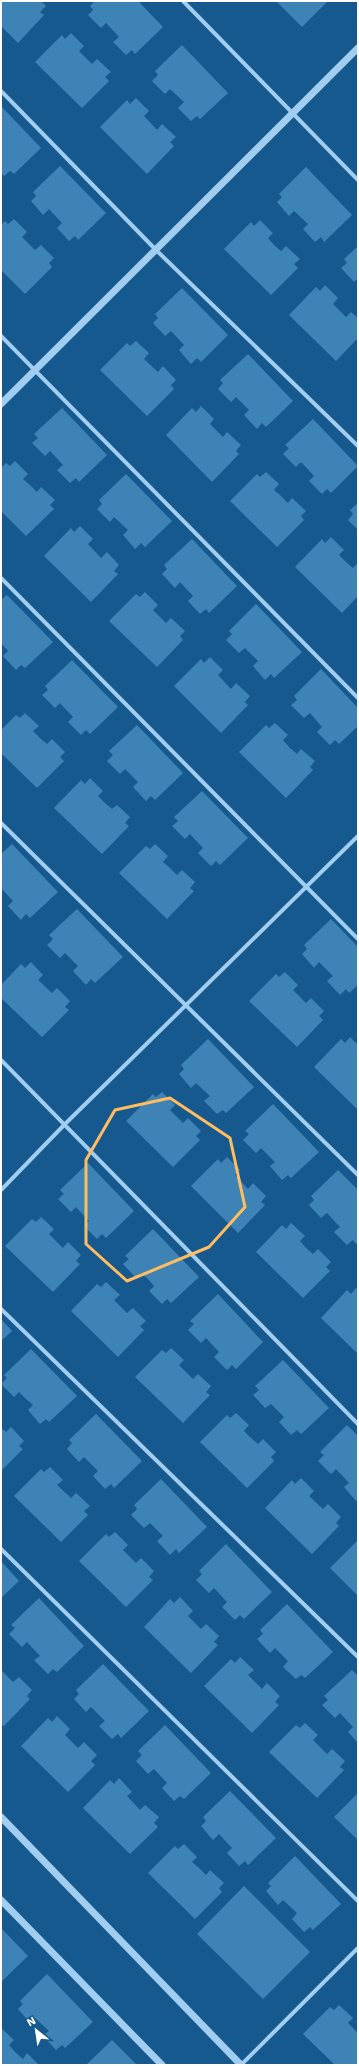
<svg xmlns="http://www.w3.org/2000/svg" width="359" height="2066" viewBox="0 0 359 2066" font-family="'Work Sans',sans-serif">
  <rect width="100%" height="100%" fill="#16598e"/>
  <g fill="#3e83b6">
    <path d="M1 1H41L46 6 40 12 44 15 18 43 1 26Z"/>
    <path d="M95 1H138L163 27 135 54 132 50 126 55 113 42 119 37 106 23 101 28 88 15 93 10 90 6Z"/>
    <path d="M276 1H328L302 27Z"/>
    <path d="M71 33 84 46 79 51 92 64 97 59 111 72 105 77 109 81 82 108 35 62 62 35 65 39Z"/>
    <path d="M182 45 228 93 200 119 197 116 191 121 178 108 184 102 170 89 165 94 152 81 158 75 155 71Z"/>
    <path d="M136 98 149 111 144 116 157 130 162 124 176 137 170 142 174 146 147 174 100 127 127 100 130 104Z"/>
    <path d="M1 106 41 148 14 174 10 171 4 176 1 172Z"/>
    <path d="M60 166 106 213 78 240 75 236 69 241 57 228 62 223 49 209 43 215 31 201 36 196 33 192Z"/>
    <path d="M306 167 352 215 324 242 321 237 315 242 303 229 308 224 294 211 289 216 277 202 282 197 279 194Z"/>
    <path d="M14 219 27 232 22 237 35 250 41 245 54 258 49 263 52 267 25 294 1 270V225L5 221 8 224Z"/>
    <path d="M260 220 273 233 268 238 274 245 281 251 286 246 300 259 294 264 298 268 271 295 224 249 251 222 254 226Z"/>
    <path d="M358 246V278L354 282 341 268 347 263 344 259Z"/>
    <path d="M325 285 338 298 333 304 346 317 351 312 358 318V338L336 361 289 315 316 287 320 291Z"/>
    <path d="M182 288 228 335 201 362 197 358 191 364 179 350 184 345 171 331 165 336 153 323 158 318 155 314Z"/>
    <path d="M136 341 149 353 144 359 158 372 163 366 176 380 171 385 174 389 147 416 100 370 127 343 130 346Z"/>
    <path d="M248 354 293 401 266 427 262 423 257 429 244 415 249 410 236 397 231 402 218 389 223 383 220 380Z"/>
    <path d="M201 406 214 419 210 424 223 437 227 432 241 445 236 451 239 454 212 482 166 435 192 408 196 412Z"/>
    <path d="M62 408 107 455 79 482 76 478 70 483 57 470 63 465 50 451 45 456 32 443 38 438 34 434Z"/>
    <path d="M313 419 358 466 331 493 327 489 322 494 309 481 314 476 301 462 296 467 283 454 289 448 285 445Z"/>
    <path d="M15 461 28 474 23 479 30 485 37 492 41 487 55 500 50 505 54 509 26 536 1 511V468L6 463 10 466Z"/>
    <path d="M266 472 279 484 274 490 281 496 288 503 292 498 306 511 301 516 304 520 277 547 230 501 257 474 260 477Z"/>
    <path d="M126 474 172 521 145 547 141 543 135 549 123 535 128 530 114 517 110 522 97 509 102 504 99 500Z"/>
    <path d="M358 503V530L348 520 353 514 350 510Z"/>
    <path d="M80 526 93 539 88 544 101 558 107 552 119 565 114 571 118 574 91 602 44 556 71 528 74 532Z"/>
    <path d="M331 537 344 550 339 555 346 562 353 568 358 563V596L342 613 295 567 322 539 325 543Z"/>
    <path d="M192 539 237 586 209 613 206 609 200 614 188 601 193 596 180 582 175 588 162 574 167 569 164 565Z"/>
    <path d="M145 592 158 605 153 610 166 623 171 618 185 631 180 636 183 640 157 667 109 621 136 594 140 597Z"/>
    <path d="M7 595 53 642 25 668 21 665 16 670 3 656 8 651 1 643V600Z"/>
    <path d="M256 604 302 652 274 678 271 674 265 680 253 666 258 661 245 648 239 653 226 640 232 634 229 631Z"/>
    <path d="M210 657 223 670 218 675 231 689 236 683 250 696 245 702 248 705 221 733 174 686 201 659 204 663Z"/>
    <path d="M72 660 118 707 90 734 86 730 81 735 68 722 73 717 60 703 55 708 42 695 48 690 45 686Z"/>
    <path d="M321 669 358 708V726L339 744 335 740 330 745 317 732 322 727 310 713 304 718 291 705 297 700 294 696Z"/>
    <path d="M25 713 39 726 33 731 40 738 47 744 52 739 65 752 60 757 64 761 37 788 1 753V730L16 715 20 718Z"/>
    <path d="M275 723 288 735 283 740 289 747 297 754 301 749 315 761 310 767 313 770 286 798 239 752 266 725 269 728Z"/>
    <path d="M137 725 183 773 155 800 151 796 146 801 133 787 138 782 125 769 120 774 107 761 113 755 109 751Z"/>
    <path d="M90 778 103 791 98 796 105 803 112 809 117 805 130 817 125 823 129 826 102 854 54 808 81 780 85 784Z"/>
    <path d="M202 791 248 838 220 865 216 861 211 866 198 853 203 848 190 834 185 839 172 826 178 821 174 817Z"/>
    <path d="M12 844 58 892 30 918 26 914 21 920 8 906 13 901 1 888V854Z"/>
    <path d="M155 844 168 856 163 862 170 868 177 875 182 870 195 882 190 888 194 891 167 919 119 873 146 846 150 849Z"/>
    <path d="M77 909 123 957 95 983 91 979 86 985 73 971 78 966 65 953 60 958 47 945 53 939 49 935Z"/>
    <path d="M331 919 358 947V985L349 993 346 989 340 995 327 981 333 976 319 962 314 968 302 954 307 949 304 945Z"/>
    <path d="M31 962 43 975 38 980 52 993 57 988 70 1001 65 1007 69 1010 42 1037 1 998V985L21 964 25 968Z"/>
    <path d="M285 972 298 985 293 990 306 1003 311 998 324 1011 319 1016 323 1020 297 1047 249 1001 276 974 279 977Z"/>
    <path d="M350 1037 358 1045V1110L314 1067 341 1039 345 1043Z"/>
    <path d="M208 1039 254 1087 226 1113 223 1110 217 1114 204 1101 210 1096 196 1083 191 1088 179 1074 184 1069 181 1065Z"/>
    <path d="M162 1092 175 1105 170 1110 183 1123 188 1118 201 1131 196 1136 200 1140 173 1167 126 1121 153 1094 156 1097Z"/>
    <path d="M273 1104 319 1152 291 1178 288 1175 282 1180 270 1166 275 1162 261 1148 256 1153 243 1140 249 1134 245 1131Z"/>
    <path d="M227 1157 240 1170 235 1175 248 1189 253 1183 266 1196 261 1202 265 1205 238 1233 191 1186 218 1159 221 1163Z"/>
    <path d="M88 1163 134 1211 106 1238 102 1234 97 1239 84 1226 89 1221 76 1207 71 1212 58 1199 64 1194 60 1190Z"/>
    <path d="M338 1170 358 1190V1242L356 1244 353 1240 347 1245 334 1232 340 1227 327 1213 321 1218 309 1205 314 1200 311 1196Z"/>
    <path d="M41 1217 54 1229 49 1234 63 1248 68 1242 81 1255 76 1261 80 1264 53 1292 5 1246 32 1219 36 1222Z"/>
    <path d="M291 1223 305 1236 300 1241 306 1248 313 1254 318 1249 331 1262 326 1267 330 1271 303 1298 256 1252 282 1225 286 1229Z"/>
    <path d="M153 1229 199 1277 171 1303 167 1299 162 1304 149 1291 154 1286 148 1279 141 1273 136 1278 123 1264 129 1259 125 1256Z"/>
    <path d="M106 1282 120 1295 114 1300 127 1313 133 1308 146 1321 140 1326 144 1330 118 1357 71 1311 97 1284 101 1287Z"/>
    <path d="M356 1288 358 1290V1354L321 1318 347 1290 351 1294Z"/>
    <path d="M218 1294 263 1342 236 1369 232 1365 227 1370 214 1357 219 1352 206 1338 201 1343 188 1330 194 1324 190 1321Z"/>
    <path d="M1 1319 12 1331 1 1341Z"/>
    <path d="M171 1348 184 1360 179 1365 193 1379 198 1374 211 1386 206 1392 210 1395 183 1423 135 1377 162 1350 166 1353Z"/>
    <path d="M31 1349 77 1396 49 1422 46 1419 40 1424 28 1410 33 1405 26 1399 19 1392 14 1397 1 1384 7 1378 4 1375Z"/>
    <path d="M283 1360 329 1408 301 1434 297 1430 291 1435 279 1422 284 1417 271 1404 265 1408 253 1395 259 1390 255 1386Z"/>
    <path d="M236 1413 249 1425 244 1431 251 1438 258 1444 263 1439 276 1452 271 1457 274 1461 247 1488 200 1442 227 1415 230 1418Z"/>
    <path d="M96 1414 142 1461 114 1488 111 1484 105 1489 93 1476 98 1471 84 1457 79 1462 67 1449 72 1443 69 1440Z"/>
    <path d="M347 1425 358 1436V1499L356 1501 344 1487 349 1483 336 1469 331 1474 318 1461 324 1455 320 1452Z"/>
    <path d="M11 1427 24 1441 19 1446 23 1449 1 1471V1428L6 1432Z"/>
    <path d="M50 1467 63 1480 57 1485 71 1498 76 1493 90 1506 84 1511 88 1515 61 1542 14 1496 41 1469 44 1472Z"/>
    <path d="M301 1478 314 1491 309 1496 323 1509 328 1504 341 1517 336 1523 339 1526 312 1554 265 1508 292 1480 295 1484Z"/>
    <path d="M161 1479 207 1527 179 1553 176 1549 170 1555 157 1541 163 1536 150 1523 144 1528 131 1515 137 1509 134 1505Z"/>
    <path d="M115 1532 128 1545 123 1550 136 1563 141 1558 154 1571 149 1577 153 1580 126 1607 79 1561 106 1534 109 1537Z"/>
    <path d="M357 1541 358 1542V1596L330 1568Z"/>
    <path d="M226 1544 272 1592 244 1619 240 1615 235 1620 222 1607 227 1602 214 1588 209 1593 196 1580 202 1574 199 1571Z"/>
    <path d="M1 1561 19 1581 1 1598Z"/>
    <path d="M180 1597 193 1611 188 1616 201 1629 206 1624 219 1636 214 1642 218 1645 191 1673 144 1627 170 1599 174 1603Z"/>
    <path d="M39 1598 84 1646 57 1672 53 1669 48 1674 34 1660 40 1656 27 1642 22 1647 9 1634 15 1628 11 1625Z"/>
    <path d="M287 1604 333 1652 305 1678 301 1675 296 1679 283 1667 288 1661 275 1648 270 1653 257 1639 263 1634 260 1630Z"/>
    <path d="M240 1657 254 1670 248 1675 262 1689 267 1683 280 1696 275 1702 279 1705 252 1733 204 1686 231 1659 235 1663Z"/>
    <path d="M103 1664 149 1711 121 1738 118 1734 112 1739 99 1726 105 1721 91 1707 86 1712 74 1699 79 1694 76 1690Z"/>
    <path d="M1 1670 13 1682 19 1677 32 1690 27 1696 30 1699 4 1726 1 1724Z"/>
    <path d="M352 1670 358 1676V1743L348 1732 353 1727 340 1713 335 1718 322 1705 328 1700 324 1696Z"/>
    <path d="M57 1716 70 1729 65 1735 78 1748 84 1742 97 1755 91 1761 95 1765 68 1792 21 1746 48 1718 52 1722Z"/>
    <path d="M305 1723 318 1735 313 1740 327 1754 332 1749 345 1761 340 1767 344 1770 317 1798 269 1752 296 1725 300 1728Z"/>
    <path d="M165 1725 211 1773 184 1799 180 1796 174 1801 162 1788 167 1783 154 1769 148 1774 136 1761 142 1755 138 1751Z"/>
    <path d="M119 1778 132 1792 127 1796 140 1810 145 1805 159 1817 154 1823 158 1827 130 1854 83 1808 110 1780 114 1784Z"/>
    <path d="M230 1791 276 1838 248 1865 245 1861 239 1866 227 1853 232 1848 219 1834 213 1840 201 1826 206 1821 203 1817Z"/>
    <path d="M358 1793V1840L334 1817Z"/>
    <path d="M184 1844 197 1857 192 1862 199 1868 206 1875 210 1870 224 1883 219 1888 222 1892 195 1919 148 1873 175 1846 178 1849Z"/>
    <path d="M295 1856 341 1904 313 1930 310 1927 304 1932 292 1919 297 1913 283 1900 278 1905 266 1891 271 1886 268 1883Z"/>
    <path d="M244 1886 310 1952 263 1999 197 1934Z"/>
    <path d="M1 1928 28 1956 1 1982Z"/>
    <path d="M47 1974 93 2022 65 2048 62 2045 56 2050 43 2036 49 2031 35 2018 30 2023 18 2009 23 2004 20 2001Z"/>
    <path d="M339 2005 353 2018 348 2023 358 2033V2065H335L303 2034 330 2007 334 2010Z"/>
    <path d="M1 2028 14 2040 9 2045 15 2052 23 2059 27 2053 39 2065H1Z"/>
    <path d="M112 2040 137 2065H86Z"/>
  </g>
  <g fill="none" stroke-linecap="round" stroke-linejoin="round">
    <g stroke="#a1cef0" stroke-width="4">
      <path d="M183 1 358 180"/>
      <path d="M1 91 156 250 358 446"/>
      <path d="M1 336 358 698"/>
      <path d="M1 578 358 939"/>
      <path d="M1 823 358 1175"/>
      <path d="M1 1060 358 1424"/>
      <path d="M1 1190 65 1124 358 836"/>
      <path d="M1 1309 358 1657"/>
      <path d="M1 1549 358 1901"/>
      <path d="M241 2065 358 1948"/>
    </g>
    <g stroke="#a1cef0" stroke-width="7">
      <path d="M1 404 358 48"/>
      <path d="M1 1817 241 2065"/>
      <path d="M1 1900 162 2065"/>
    </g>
  </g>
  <path fill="none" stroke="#ffbd60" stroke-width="3" stroke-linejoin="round" d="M170 1098 230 1138 245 1207 209 1247 127 1281 86 1244V1160L115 1110Z"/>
  <rect width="359" height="2066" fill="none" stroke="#ffffff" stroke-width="4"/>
  <g transform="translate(36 2030) rotate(330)" stroke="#16598e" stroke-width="3" paint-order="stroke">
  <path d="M0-3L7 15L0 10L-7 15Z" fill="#ffffff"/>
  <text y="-6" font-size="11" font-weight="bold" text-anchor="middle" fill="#ffffff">N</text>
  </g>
</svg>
